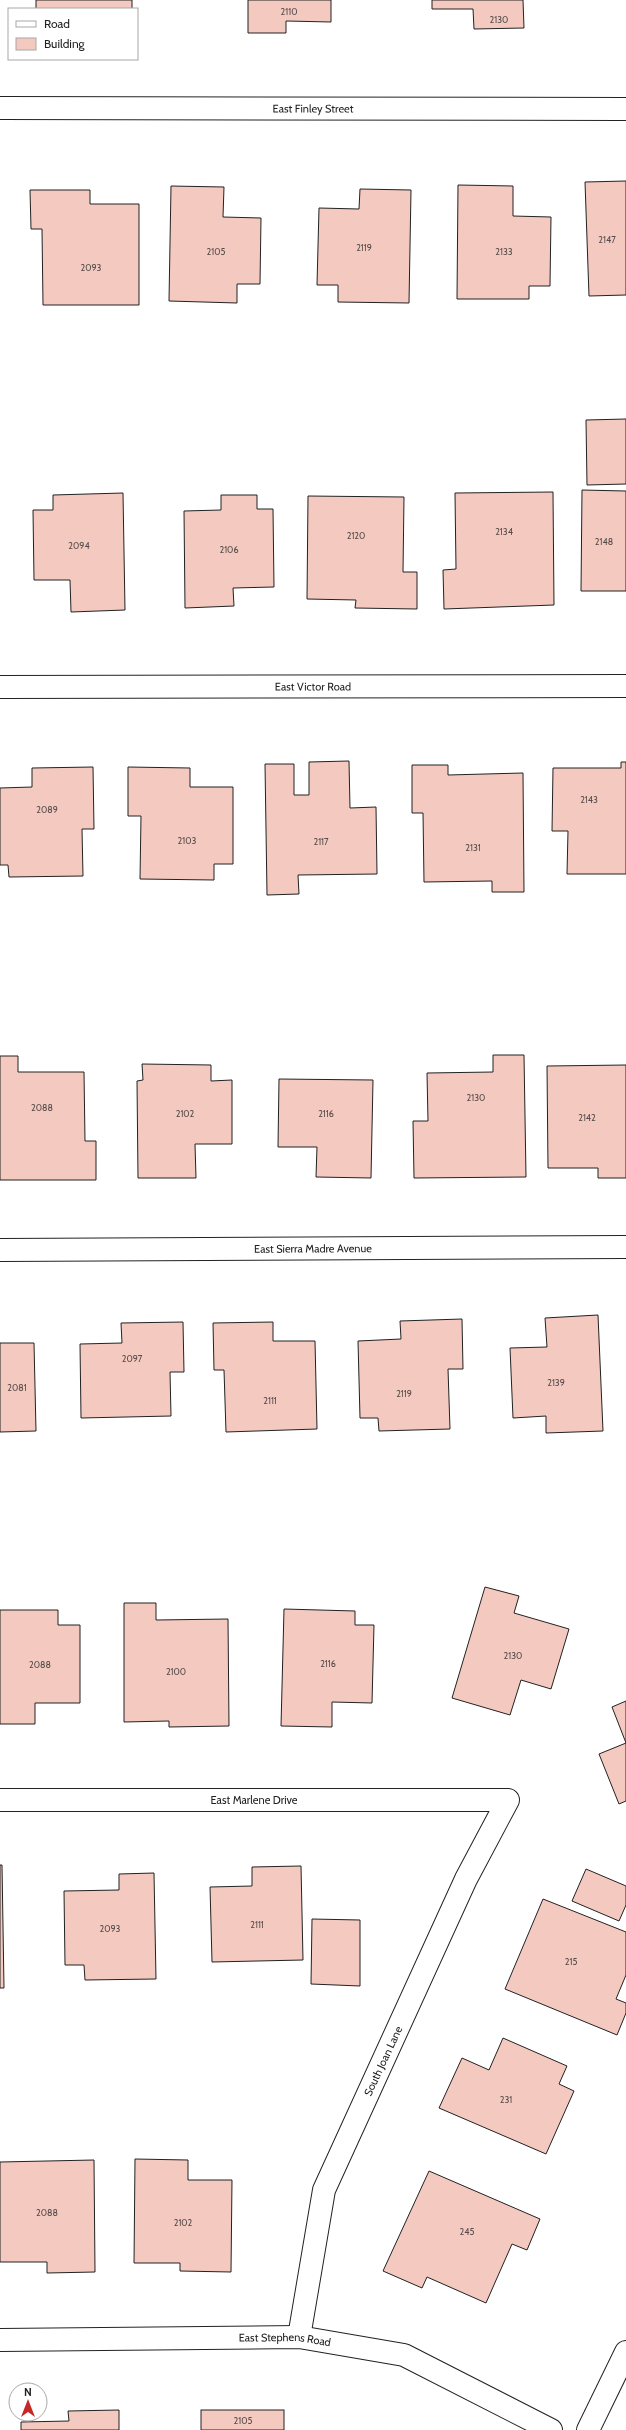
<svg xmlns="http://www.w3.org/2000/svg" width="626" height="2430" viewBox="0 0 626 2430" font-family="Cabin,sans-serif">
  <rect width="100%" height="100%" fill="#fff"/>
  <g fill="#f3c9c0" stroke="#222">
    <rect x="36" y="0" width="96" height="9"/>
    <path d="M248 0H331V22L286 21V33H248Z"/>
    <path d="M432 0H523L524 28 474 29 473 9H432Z"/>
    <path d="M626 181V295L589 296 585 182Z"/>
    <path d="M458 185 513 186V216L551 217 550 286H529V299H457Z"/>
    <path d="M171 186 224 187 223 217 261 218 260 284H237V303L169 301Z"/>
    <path d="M360 189 411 190 409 303 338 302V285H317L319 208 359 209Z"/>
    <path d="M30 190H90V204H139V305H43L42 229H31Z"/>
    <path d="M626 419V484L587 485 586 420Z"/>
    <path d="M582 490 626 491V591H581Z"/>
    <path d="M553 492 554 605 444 609 443 570 456 569 455 493Z"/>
    <path d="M123 493 125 610 71 612 70 580H34L33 510H53V495Z"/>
    <path d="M221 495H257V509H273L274 587 233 588 234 606 185 608 184 511 221 510Z"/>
    <path d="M308 496 404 497 403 572H417V609L355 608 356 600 307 599Z"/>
    <path d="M349 761 350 808 376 807 377 874 298 875 299 894 267 895 265 764H294V795H309V762Z"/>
    <path d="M621 762H626V874H567L568 831H552L553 768H621Z"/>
    <path d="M412 765H448V775L523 773 524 892H492V881L424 882 423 813H412Z"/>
    <path d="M93 767 94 829H82L83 876 9 877 8 865H0V788L32 787V768Z"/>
    <path d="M128 767 190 768V787H233V864H214V880L140 879 141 816H128Z"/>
    <path d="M493 1055H524L526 1177 414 1178 413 1121H428L427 1073 493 1072Z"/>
    <path d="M0 1056H18V1072H84L85 1141H96V1180H0Z"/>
    <path d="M142 1064 211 1065V1081L232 1080V1144H195L196 1178H138L137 1081 143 1080Z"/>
    <path d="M626 1065V1178H598V1168H548L547 1066Z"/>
    <path d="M279 1079 373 1080 371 1178 316 1177 317 1147H278Z"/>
    <path d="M598 1315 603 1431 546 1433V1416L513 1418 510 1348 547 1347 545 1318Z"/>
    <path d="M462 1319 463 1369H448L450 1429 379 1431 378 1418H360L358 1341 401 1339 400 1321Z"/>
    <path d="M183 1322 184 1372H170L171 1416 81 1418 80 1344 122 1343 121 1323Z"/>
    <path d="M273 1322V1341H315L317 1429 226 1432 224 1370H214L213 1323Z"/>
    <path d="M0 1343H34L36 1431 0 1432Z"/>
    <path d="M485 1587 519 1596 514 1613 569 1629 551 1689 521 1680 510 1715 452 1698Z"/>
    <path d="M124 1603H156V1620L228 1619 229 1726 169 1727V1721L124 1722Z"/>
    <path d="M284 1609 355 1611V1625H374L372 1703 332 1702V1727L281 1726Z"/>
    <path d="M0 1610H58V1625H80V1703H35V1724H0Z"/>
    <path d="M626 1701V1743L612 1707Z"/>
    <path d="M626 1743V1801L619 1804 599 1754Z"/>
    <path d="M0 1865H2L4 1988H0Z"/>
    <path d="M301 1866 303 1960 212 1962 210 1887 252 1886V1867Z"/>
    <path d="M586 1869 626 1886V1905L619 1921 572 1901Z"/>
    <path d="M154 1873 156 1979 85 1980 84 1965H65L64 1891 119 1890V1874Z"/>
    <path d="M543 1899 626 1932V1975L616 1999 626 2003V2013L617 2035 505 1989Z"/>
    <path d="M312 1919 360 1920V1986L311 1984Z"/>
    <path d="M503 2038 567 2066 559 2084 574 2091 546 2154 439 2108 462 2058 489 2070Z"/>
    <path d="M135 2159 188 2160V2180H232L231 2272 180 2271V2263H134Z"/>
    <path d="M94 2160 95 2272 47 2273V2262H0V2162Z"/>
    <path d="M429 2171 540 2219 527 2250 512 2244 486 2303 427 2277 422 2288 383 2271Z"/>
    <path d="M119 2410V2430H21V2422L69 2421 68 2411Z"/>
    <rect x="201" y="2410" width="83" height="20"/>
  </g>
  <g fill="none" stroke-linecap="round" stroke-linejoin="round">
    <g stroke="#222" stroke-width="24">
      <g id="minor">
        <path id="s1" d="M0 108 626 109"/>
        <path id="s2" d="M0 687 626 686"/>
        <path id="s3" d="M0 1250 626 1247"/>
        <path id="s4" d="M0 1800H508L466 1879 324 2190 299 2337"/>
        <path id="s5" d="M0 2340 299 2337 404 2355 551 2430"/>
        <path d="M588 2430 626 2352"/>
      </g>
    </g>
    <use href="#minor" stroke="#fff" stroke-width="22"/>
  </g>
  <g text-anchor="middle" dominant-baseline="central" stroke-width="3" stroke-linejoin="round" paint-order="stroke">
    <g font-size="9" fill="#564c4a">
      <text x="289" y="11">2110</text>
      <text x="499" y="19">2130</text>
      <text x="607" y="239">2147</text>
      <text x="364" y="247">2119</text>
      <text x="216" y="251">2105</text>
      <text x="504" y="251">2133</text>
      <text x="91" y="267">2093</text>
      <text x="504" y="531">2134</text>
      <text x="356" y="535">2120</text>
      <text x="604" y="541">2148</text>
      <text x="79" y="545">2094</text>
      <text x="229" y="549">2106</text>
      <text x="589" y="799">2143</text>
      <text x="47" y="809">2089</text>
      <text x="187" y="840">2103</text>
      <text x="321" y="841">2117</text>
      <text x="473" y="847">2131</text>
      <text x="476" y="1097">2130</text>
      <text x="42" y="1107">2088</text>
      <text x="185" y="1113">2102</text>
      <text x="326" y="1113">2116</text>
      <text x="587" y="1117">2142</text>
      <text x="132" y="1358">2097</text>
      <text x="556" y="1382">2139</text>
      <text x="17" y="1387">2081</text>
      <text x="404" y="1393">2119</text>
      <text x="270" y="1400">2111</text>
      <text x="513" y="1655">2130</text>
      <text x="328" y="1663">2116</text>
      <text x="40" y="1664">2088</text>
      <text x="176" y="1671">2100</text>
      <text x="257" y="1924">2111</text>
      <text x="110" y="1928">2093</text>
      <text x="571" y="1961">215</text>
      <text x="506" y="2099">231</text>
      <text x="47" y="2212">2088</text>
      <text x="183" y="2222">2102</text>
      <text x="467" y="2231">245</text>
      <text x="243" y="2420">2105</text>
    </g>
    <g font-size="11" fill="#222" stroke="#fff">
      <text stroke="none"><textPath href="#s1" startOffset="313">East Finley Street</textPath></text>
      <text stroke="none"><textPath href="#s2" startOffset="313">East Victor Road</textPath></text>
      <text stroke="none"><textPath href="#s3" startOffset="313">East Sierra Madre Avenue</textPath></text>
      <text stroke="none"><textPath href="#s4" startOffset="254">East Marlene Drive</textPath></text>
      <text transform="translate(383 2061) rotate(-65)">South Joan Lane</text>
      <text stroke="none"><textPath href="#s5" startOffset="285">East Stephens Road</textPath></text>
    </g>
  </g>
  <rect x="8" y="8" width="130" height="52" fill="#ffffff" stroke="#a7a7a7"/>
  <rect x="16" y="21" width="20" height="6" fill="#ffffff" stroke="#a7a7a7"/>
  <text x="44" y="28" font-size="12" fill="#222222">Road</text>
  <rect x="16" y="38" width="20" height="12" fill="#f3c9c0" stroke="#a7a7a7"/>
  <text x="44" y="48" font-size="12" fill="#222222">Building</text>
  <g transform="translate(28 2402)"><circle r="19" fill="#ffffff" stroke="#a7a7a7"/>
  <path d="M0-3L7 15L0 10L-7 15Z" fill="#c62828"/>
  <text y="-6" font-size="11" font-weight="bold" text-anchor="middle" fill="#222222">N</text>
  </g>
</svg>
